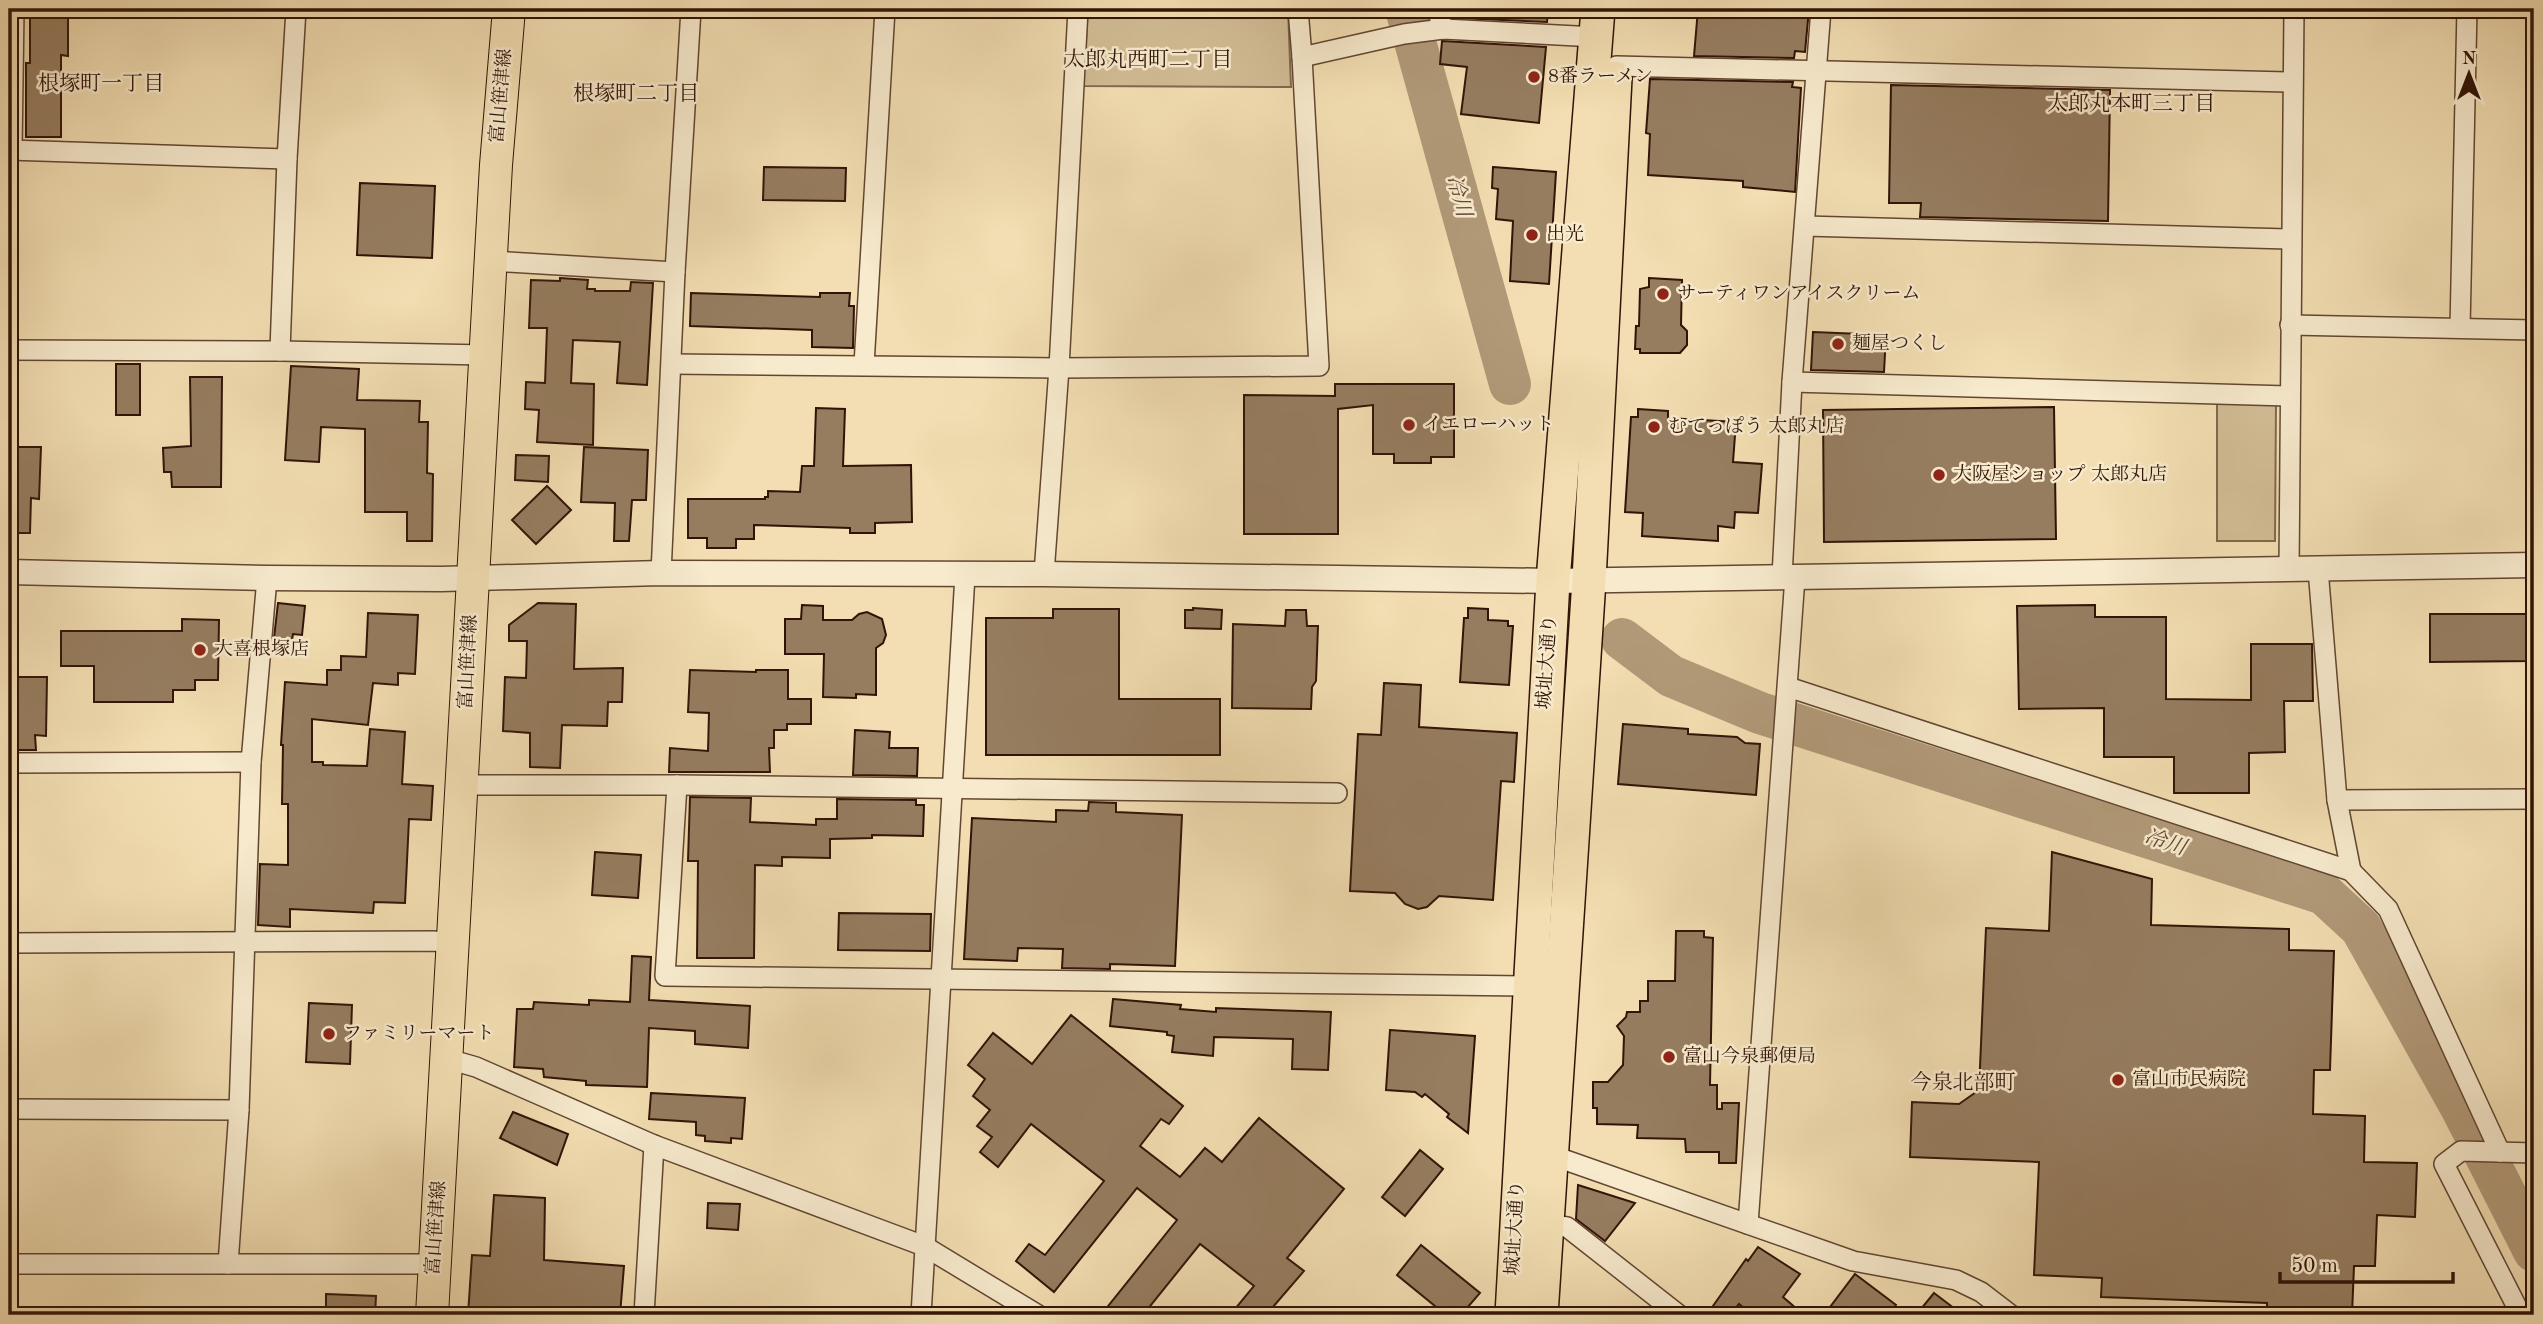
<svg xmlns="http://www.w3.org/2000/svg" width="2543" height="1324" viewBox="0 0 2543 1324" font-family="'Old Standard TT','Noto Serif JP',serif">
  <rect width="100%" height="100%" fill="#f2deb2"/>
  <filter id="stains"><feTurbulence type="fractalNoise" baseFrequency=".00286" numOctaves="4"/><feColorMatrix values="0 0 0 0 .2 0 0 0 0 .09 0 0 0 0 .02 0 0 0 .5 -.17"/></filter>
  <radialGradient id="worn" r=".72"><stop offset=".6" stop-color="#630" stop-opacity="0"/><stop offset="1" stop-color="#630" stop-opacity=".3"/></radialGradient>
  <g fill="#d1bc95" stroke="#82684e" stroke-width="2">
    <path d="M1088 9H1288L1291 87 1083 86Z"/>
    <path d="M2217 402 2276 403 2275 541H2217Z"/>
  </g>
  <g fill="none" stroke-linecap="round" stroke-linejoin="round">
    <g stroke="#b19978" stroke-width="42">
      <path d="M1406 9 1510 384"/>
      <path d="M1622 639 1671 676 1760 713 2324 894 2361 928 2462 1109 2534 1251"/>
    </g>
  </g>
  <g fill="#967d60" stroke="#321407" stroke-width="2">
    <path d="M30 9H68V56L61 55V137H26V63H30Z"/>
    <path d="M1458 9H1548L1547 22 1458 18Z"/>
    <path d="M1698 9 1735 11 1736 9H1809L1805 52 1795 51 1794 58 1694 56Z"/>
    <path d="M1442 41 1546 47 1539 123 1461 114 1467 67 1440 64Z"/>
    <path d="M1650 79 1793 82 1792 87 1801 88 1795 192 1743 187V181L1648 175 1650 134 1646 133Z"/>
    <path d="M1891 85 2110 90 2108 221 1920 217 1921 203H1889Z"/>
    <path d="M764 167 846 168 845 201 763 200Z"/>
    <path d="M1493 167 1556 172 1549 284 1510 281 1513 221 1496 219 1498 189 1492 188Z"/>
    <path d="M360 183 435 186 432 258 357 255Z"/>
    <path d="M560 278 588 280 587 289H595V291H630L631 282 653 283 647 385 617 383 620 342 573 340 571 383 594 384 593 445 537 442 539 410 525 409 526 382 545 383 547 328H529L531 280 560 281Z"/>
    <path d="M1649 278 1682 280 1681 325 1687 331V345L1680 353H1640V349H1635L1636 326H1639L1640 289 1649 287Z"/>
    <path d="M691 293 820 297V293H850L849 306H854L853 348 812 347V330L690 326Z"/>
    <path d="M1813 332 1886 335 1884 372 1811 370Z"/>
    <rect x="116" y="364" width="24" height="51"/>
    <path d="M291 366 359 369 357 400 420 401 419 422H428L427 473 433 474 432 541H407V512H365V429L321 427 319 462 285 460Z"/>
    <path d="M190 377H222L221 487H172L171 472H164L163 448 191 446Z"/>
    <path d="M1335 384H1454V457H1431V463H1394V454H1373V405L1338 409V534H1244V395L1335 396Z"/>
    <path d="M2054 407 2056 539 1824 542 1823 410Z"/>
    <path d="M816 408 845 409 843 466 911 465 912 522 875 523V533H850V528L754 525V539H736V548H707V538H688V499H765V497H768V491L800 492 802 466H814Z"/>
    <path d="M1638 409 1668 411V418L1736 422 1733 462 1762 464 1758 513 1735 512 1734 528 1718 526V541L1642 536 1643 513 1625 512 1631 417H1638Z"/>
    <path d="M9 447H41L39 499 31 498 30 533H9Z"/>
    <path d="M584 447 648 450 646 500H632L629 541H614L615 503 581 502Z"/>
    <path d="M516 455 549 456 548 482 515 480Z"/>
    <path d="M547 486 571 510 536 544 512 520Z"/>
    <path d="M278 603 305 606 302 635 293 634 292 640 274 638Z"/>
    <path d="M538 603 576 604 574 669 623 668 622 702H608L607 726 562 725 560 768 530 767V733L503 731 505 677 526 678 527 641H509V625Z"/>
    <path d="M802 605 823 606V620H852L859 614 867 612 882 619 886 635 883 643 876 648V695L856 694V698L823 697 824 654H785V619H801Z"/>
    <path d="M2095 605V617H2166V699L2251 700V644H2312L2313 701H2284L2285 752 2249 753V793H2174V757H2104V708L2019 709 2017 606Z"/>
    <path d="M1193 608 1222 610 1221 629 1185 628V610H1193Z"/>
    <path d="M1468 608 1488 609V620L1508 621V626H1513L1509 685 1460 682 1464 618H1468Z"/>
    <path d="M1053 609H1119V699H1220V755H986V618H1053Z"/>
    <path d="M1286 610H1306L1307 626H1318L1316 681 1312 687 1311 709 1232 708 1233 624 1285 626Z"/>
    <path d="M368 613 418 615 415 674 398 673V685L373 683 368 725 312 719V762H323V765L367 766 370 729 405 732 402 784 433 786 431 820 409 819 405 903 374 902 373 913 290 909V927L258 925 260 864 288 865V804H282L283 745H281L285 682 327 685V670H341V656L366 657Z"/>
    <path d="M2430 614H2534V661L2430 662Z"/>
    <path d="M182 619 219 620 218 680H195V690H173V702H94V666H61V631H182Z"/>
    <path d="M690 670 756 672V670H788V699H811V724H787V730H774V748H769L770 772H669L670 748 708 751 709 713 688 712Z"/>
    <path d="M9 677H47L46 736 35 735 36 750H9Z"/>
    <path d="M1384 683 1421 685 1419 727 1517 733 1514 782 1501 781 1493 900 1439 896 1427 907 1418 909 1405 904 1395 893 1350 891 1358 734 1381 735Z"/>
    <path d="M1623 724 1688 729V734L1737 737 1745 743 1760 744 1756 795 1618 784Z"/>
    <path d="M855 730 890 732 889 748H918L917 776 853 775Z"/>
    <path d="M690 797 751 798 750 822 816 825V819H837V799L916 800V805H924L923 836 872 835V838L830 839V858L782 857V866L755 865 754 958H697L698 861H688Z"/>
    <path d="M1089 802 1116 803V812L1182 815 1175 966 1110 964V969L1062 968 1063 949 1018 948 1017 961 964 959 972 818 1056 822V810L1088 811Z"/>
    <path d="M595 852 641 855 638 898 592 895Z"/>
    <path d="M2052 852 2152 879 2151 925 2289 929V950L2334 951 2330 1070H2314L2313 1114 2365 1116 2364 1162 2417 1163 2415 1217 2377 1215 2375 1266H2354L2352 1315H2267V1303L2101 1297 2102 1278 2034 1275 2039 1162 1910 1157 1912 1102 1959 1104 1979 1090 1986 928 2049 931Z"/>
    <path d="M839 913 931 914 930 951 838 950Z"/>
    <path d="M1676 931H1704V937L1713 938 1710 1085H1717V1109H1722V1103H1739L1736 1163H1719V1152H1686L1685 1139 1637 1138 1638 1125 1597 1124V1108H1593V1082H1608L1623 1065 1624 1036 1617 1026 1626 1017 1627 1012H1640V1001H1648V981H1675Z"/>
    <path d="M632 956 651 957 649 1000 750 1006 748 1048 695 1044V1031L649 1028 647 1087 586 1085V1081L544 1077 543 1069 514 1067 517 1009H533L534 1002 589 1005V1000L630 1002Z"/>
    <path d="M1113 999 1181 1005 1180 1009 1216 1012V1008L1331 1012 1328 1070 1292 1069 1293 1039 1214 1037 1213 1056 1172 1052 1174 1036 1167 1035V1032L1110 1026Z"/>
    <path d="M309 1003 352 1005 350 1064 306 1062Z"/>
    <path d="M1071 1015 1183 1106 1169 1124 1161 1119 1140 1146 1180 1177 1205 1148 1222 1162 1259 1118 1344 1189 1287 1258 1304 1271 1266 1315H1230L1254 1286 1200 1244 1143 1315H1101L1177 1220 1137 1188 1054 1292 1016 1261 1029 1244 1045 1255 1104 1181 1031 1124 998 1167 980 1152 992 1137 977 1126 990 1110 973 1096 985 1079 968 1065 993 1033 1032 1064Z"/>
    <path d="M1390 1030 1475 1036 1468 1133 1447 1117 1449 1114 1425 1094 1422 1097 1415 1092 1386 1090Z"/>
    <path d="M651 1093 745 1098 742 1139 731 1138V1143L705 1141V1136L696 1135V1122L649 1119Z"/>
    <path d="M513 1112 568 1134 557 1165 500 1138Z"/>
    <path d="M1420 1150 1443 1169 1405 1216 1382 1197Z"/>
    <path d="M1578 1185 1635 1203 1605 1241 1576 1219Z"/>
    <path d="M494 1195 545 1198 544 1260 624 1266 620 1315H468L472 1255 490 1256Z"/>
    <path d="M708 1203 740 1204 738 1230 707 1228Z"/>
    <path d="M1421 1245 1480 1293 1461 1315H1446L1397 1275Z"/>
    <path d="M1758 1247 1800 1274 1783 1297 1804 1315H1752L1739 1304 1730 1315H1726L1713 1306 1746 1259 1748 1261Z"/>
    <path d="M1855 1274 1896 1305 1888 1315H1824Z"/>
    <path d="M1934 1293 1963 1315H1916Z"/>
    <path d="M326 1294 376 1296 375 1315H326Z"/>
  </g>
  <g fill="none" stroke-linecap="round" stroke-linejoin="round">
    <g stroke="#624632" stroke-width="22">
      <g id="minor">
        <path d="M1298 9 1302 57"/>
        <path d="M1437 9 1443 29"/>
        <path d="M1616 66 2292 82"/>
        <path d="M9 150 287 159"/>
        <path d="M12 150 14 9"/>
        <path d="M1805 226 2290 239"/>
        <path d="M491 261 675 272"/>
        <path d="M2290 325 2534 330"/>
        <path d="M2460 328 2467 9"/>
        <path d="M9 350 280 351 486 355"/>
        <path d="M280 351 287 159 296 9"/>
        <path d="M672 364 1059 368 1319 366 1302 57 1404 34 1443 29 1596 37"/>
        <path d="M864 365 885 9"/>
        <path d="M1792 382 2289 396"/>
        <path d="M2289 569 2294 9"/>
        <path d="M2318 569 2337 800 2351 871"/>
        <path d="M661 573 675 272 691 9"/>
        <path d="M1044 574 1059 368 1078 9"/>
        <path d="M1782 577 1792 382 1821 9"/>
        <path d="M1788 687 2351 871 2388 909 2500 1152"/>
        <path d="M9 763 251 762"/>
        <path d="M462 785H677L1337 793"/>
        <path d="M677 785 665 976 1529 986"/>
        <path d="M2337 800 2534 799"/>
        <path d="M9 943 433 941 454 943"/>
        <path d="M448 1059 476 1067 654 1145 924 1246 1038 1315"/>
        <path d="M9 1109 239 1110"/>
        <path d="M1551 1155 1853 1261 1956 1280 1981 1292 2011 1315"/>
        <path d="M1545 1224 1567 1227 1679 1315"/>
        <path d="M1748 1224 1795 577"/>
        <path d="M9 1264H434"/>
        <path d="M228 1264 239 1110 251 762 267 578"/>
        <path d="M644 1315 654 1145"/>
        <path d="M921 1315 965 575"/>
        <path d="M2521 1315 2444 1164 2461 1151 2534 1153"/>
      </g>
    </g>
    <g stroke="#624632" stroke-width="27">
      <path id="tertiary" d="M9 572 267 578 441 579 661 573 1044 574 1553 581 2534 565"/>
    </g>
    <g stroke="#321407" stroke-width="34">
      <path id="primary" d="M432 1315 496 165 509 9"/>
    </g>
    <g stroke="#321407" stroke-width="36">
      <g id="trunk">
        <path d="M1512 1315 1553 581 1598 9"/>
        <path d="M1541 1315 1589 580 1615 78"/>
      </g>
    </g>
    <use href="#minor" stroke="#f7eacd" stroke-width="19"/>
    <use href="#tertiary" stroke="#f7eacd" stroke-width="24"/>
    <use href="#primary" stroke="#f2deb2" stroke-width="32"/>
    <use href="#trunk" stroke="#f2deb2" stroke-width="33"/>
  </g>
  <g fill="#8f2418" stroke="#f7eacd" stroke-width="2.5">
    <circle cx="1534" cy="77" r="7"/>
    <circle cx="1532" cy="235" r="7"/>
    <circle cx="1663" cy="294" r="7"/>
    <circle cx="1838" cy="344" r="7"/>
    <circle cx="1409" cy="425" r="7"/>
    <circle cx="1654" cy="427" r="7"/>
    <circle cx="1939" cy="475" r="7"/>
    <circle cx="200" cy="650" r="7"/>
    <circle cx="329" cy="1034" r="7"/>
    <circle cx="1669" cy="1057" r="7"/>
    <circle cx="2118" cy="1080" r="7"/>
  </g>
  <g text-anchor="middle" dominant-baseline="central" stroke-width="5" stroke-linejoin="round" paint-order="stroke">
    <g font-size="19" fill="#321407" stroke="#f7eacd" text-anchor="start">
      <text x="1548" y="77">8番ラーメン</text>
      <text x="1546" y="235">出光</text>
      <text x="1677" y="294">サーティワンアイスクリーム</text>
      <text x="1852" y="344">麺屋つくし</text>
      <text x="1423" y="425">イエローハット</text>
      <text x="1668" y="427">むてっぽう 太郎丸店</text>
      <text x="1953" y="475">大阪屋ショップ 太郎丸店</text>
      <text x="214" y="650">大喜根塚店</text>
      <text x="343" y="1034">ファミリーマート</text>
      <text x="1683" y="1057">富山今泉郵便局</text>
      <text x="2132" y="1080">富山市民病院</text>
    </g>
    <g font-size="19" fill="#321407" stroke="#f7eacd">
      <text transform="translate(502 96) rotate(-85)">富山笹津線</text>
      <text transform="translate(469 662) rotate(-87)">富山笹津線</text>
      <text transform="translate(1548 662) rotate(-86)">城址大通り</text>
      <text transform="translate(437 1228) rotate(-86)">富山笹津線</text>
      <text transform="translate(1516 1228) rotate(-87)">城址大通り</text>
    </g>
    <g font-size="21" fill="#321407" stroke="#f7eacd">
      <text x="1148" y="60">太郎丸西町二丁目</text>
      <text x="101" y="84">根塚町一丁目</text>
      <text x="636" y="94">根塚町二丁目</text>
      <text x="2131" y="104">太郎丸本町三丁目</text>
      <text x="1963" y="1083">今泉北部町</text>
    </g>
    <g font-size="21" font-style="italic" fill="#654934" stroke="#f7eacd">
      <text transform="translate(1458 196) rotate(75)">冷川</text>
      <text transform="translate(2165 843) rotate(18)">冷川</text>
    </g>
  </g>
  <rect width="2543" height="1324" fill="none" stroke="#f2deb2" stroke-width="35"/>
  <rect x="10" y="10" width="2522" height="1303" fill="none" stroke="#321407" stroke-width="3.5"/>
  <rect x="18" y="18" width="2508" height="1289" fill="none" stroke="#321407" stroke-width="2"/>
  <g transform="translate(2469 74)" stroke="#f7eacd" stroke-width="5" paint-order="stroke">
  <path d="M0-5L12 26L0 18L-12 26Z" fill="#321407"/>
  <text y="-10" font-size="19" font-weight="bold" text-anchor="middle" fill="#321407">N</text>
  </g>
  <path d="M2280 1272v10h173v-10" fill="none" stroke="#321407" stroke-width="3.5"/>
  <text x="2291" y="1272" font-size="21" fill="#321407" stroke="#f7eacd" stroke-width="5" paint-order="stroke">50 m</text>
  <rect width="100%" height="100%" filter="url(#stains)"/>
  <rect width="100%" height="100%" fill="url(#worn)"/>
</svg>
